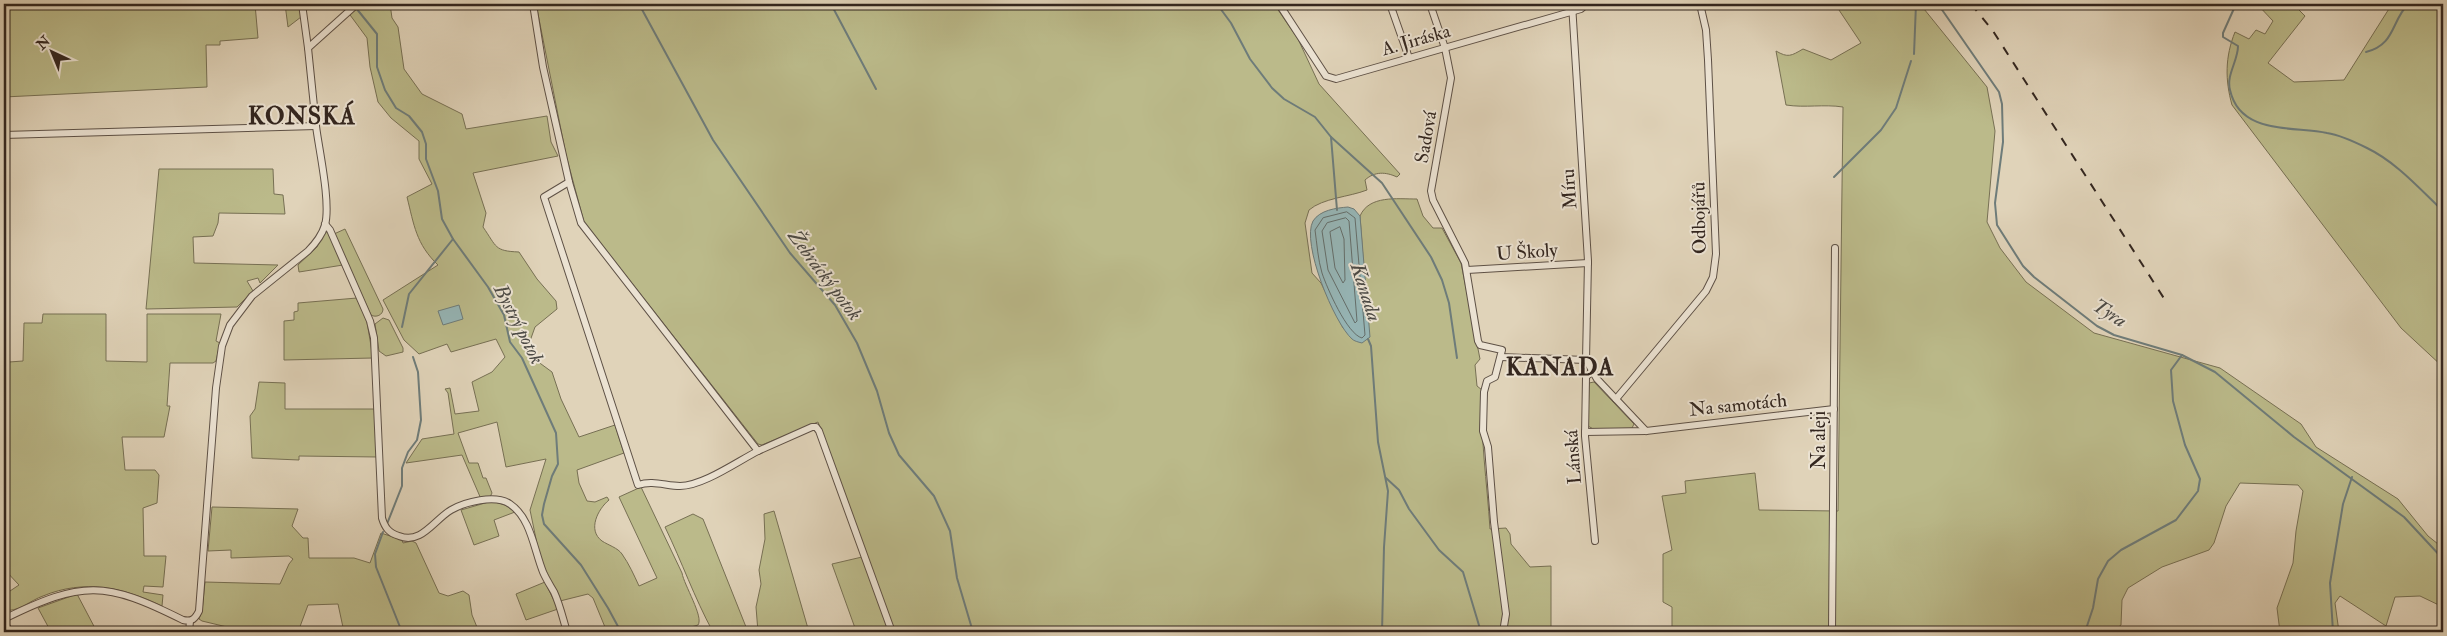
<svg xmlns="http://www.w3.org/2000/svg" width="2447" height="636" viewBox="0 0 2447 636" font-family="'IM FELL Double Pica',serif">
  <rect width="100%" height="100%" fill="#e0d3b9"/>
  <filter id="stains"><feTurbulence type="fractalNoise" baseFrequency=".004" numOctaves="4"/><feColorMatrix values="0 0 0 0 .2 0 0 0 0 .09 0 0 0 0 .02 0 0 0 .5 -.17"/></filter>
  <radialGradient id="worn" r=".72"><stop offset=".6" stop-color="#630" stop-opacity="0"/><stop offset="1" stop-color="#630" stop-opacity=".3"/></radialGradient>
  <g fill="#bbba8a" stroke="#777054">
    <path d="M4 4H255L258 38 220 41V45H206L207 87 4 97Z"/>
    <path d="M285 4H300L301 17 288 27Z"/>
    <path d="M342 4H390L392 18 398 27 404 69 422 94 462 114 466 129 547 116 551 142 558 156 473 173 486 213 483 227C497 247 494 251 519 252L537 279 556 301 557 309 535 327 530 341 537 361 552 372 561 399 579 437 615 425 624 453 577 470 579 483 587 501 595 502 607 497 609 500C598 509 587 530 602 541 608 545 618 548 622 554 629 564 634 575 639 586L657 578 619 497 641 487 682 573C684 585 704 617 698 625L681 630 677 628 671 632H607L593 598 588 594 560 601 540 558 530 510 546 459 506 467 497 422 458 433 469 463H478L483 478H486L492 493 490 497 481 499 462 455 406 463 422 439 454 434 448 393 445 389 450 388 455 414 479 411 472 382 492 372 505 357 496 339 451 352 447 344 419 354 404 340 383 300 438 265C416 244 414 225 407 197L432 184 419 159V141L391 118 378 102 370 67 367 38Z"/>
    <path d="M536 4H1274L1298 39 1319 84 1400 174 1397 177C1386 172 1375 171 1365 180L1367 190C1349 197 1323 198 1309 210L1305 223 1312 273 1321 283 1343 328 1365 286 1360 216C1369 195 1397 199 1417 199L1423 216 1433 228H1442L1461 263 1480 359 1475 365 1477 386 1482 390C1480 436 1487 482 1490 529L1506 528 1510 534 1511 544 1530 567 1551 566V632H894L818 422 762 445 758 444 584 222 566 155Z"/>
    <path d="M1835 4H1920L1987 87 1995 131 1987 222 2000 248 2026 282 2094 333 2220 368 2301 424 2316 447 2398 499 2428 536 2443 548V607L2420 596 2395 597 2386 626 2340 596 2335 603 2339 632H2280L2277 608 2293 563 2296 531 2303 491 2298 485 2240 483 2226 506 2214 543 2209 550 2162 567 2128 588 2122 600 2121 625 2112 632H1672V607L1663 602V554L1672 550 1662 496 1686 493 1685 481 1755 473 1759 510 1838 511 1843 107C1824 104 1805 108 1786 105L1776 51C1788 58 1791 56 1803 49L1831 60 1861 43Z"/>
    <path d="M2257 4H2293L2305 16 2268 63 2294 82 2344 80 2392 4H2443V367L2401 328 2232 105C2225 80 2225 57 2235 32L2249 39 2256 30 2265 34 2273 21Z"/>
    <path d="M159 169H273L274 194 283 195 285 214 219 213 218 223 213 236 193 237 194 263 278 265 260 283 258 278 247 281 253 291 237 307 146 309Z"/>
    <path d="M345 229 383 309C383 315 376 318 371 315L334 234Z"/>
    <path d="M324 232H328L343 265 299 272 298 265 317 247Z"/>
    <path d="M357 298 367 322 373 358 284 360V321L294 320V312L298 311V303Z"/>
    <path d="M43 314H106V361L147 362V314H221L216 341 220 343 216 361 213 363H170L167 406H170L164 437H122L125 470H155L159 475 157 503 143 508 144 556H166L163 587 144 586 143 592 163 595 162 606C123 587 84 579 43 596 31 600 17 613 4 610V595L19 585 4 569V329L9 332V362L23 361 24 323H42Z"/>
    <path d="M383 318 389 320 403 348V352L386 356 379 351 375 324Z"/>
    <path d="M259 382 285 383V409H376L378 457 299 456V460L252 458 250 416 255 409Z"/>
    <path d="M1594 382 1634 424 1631 430 1597 431 1588 426 1589 383Z"/>
    <path d="M492 501 505 505 515 512 494 520 499 536 474 545 461 510Z"/>
    <path d="M212 507 298 509 292 526 303 538H308L309 558H354L370 563 381 533 402 540 403 543 412 541 416 543 439 593 448 596 463 591 469 595 472 615 479 632H344L338 604 308 605 298 632H248L202 621 199 619 202 611 205 582 280 584 289 564 293 559 289 556 231 558V550L208 551Z"/>
    <path d="M774 511 809 632H758L756 607 761 584 759 570 765 539 764 514Z"/>
    <path d="M693 514 703 519 748 632H713C694 597 682 562 665 527Z"/>
    <path d="M862 557 889 632H835L855 628 832 564Z"/>
    <path d="M545 582 558 609 526 620 516 594Z"/>
    <path d="M77 594 97 632H51L38 608Z"/>
  </g>
  <g fill="#96b6b7" stroke="#6e7c7a">
    <path d="M1348 207 1354 209 1360 216 1370 337 1362 343C1358 342 1354 341 1352 339 1334 323 1301 243 1313 221 1320 210 1336 208 1348 207Z"/>
    <path d="M459 305 463 319 443 325 438 311Z"/>
  </g>
  <g fill="none" stroke-linecap="round" stroke-linejoin="round">
    <g stroke="#646e6b" stroke-width="1">
      <path d="M1347 212 1355 218 1365 335 1362 338C1347 334 1327 288 1322 273 1318 260 1317 244 1315 230L1323 218Z"/>
      <path d="M1346 218 1349 221 1357 321 1355 323 1328 270 1322 231 1327 223Z"/>
      <path d="M1340 227 1344 239 1345 280 1343 283 1335 268 1330 232Z"/>
    </g>
    <g stroke="#6e7c7a" stroke-width="2">
      <path d="M639 4 713 140 790 253 835 305 857 343 877 391 889 433 899 455 934 496 950 531 957 578 973 632"/>
      <path d="M831 4 876 89"/>
      <path d="M1217 4 1231 23 1250 59 1272 88 1284 99 1315 117 1331 137 1337 210"/>
      <path d="M1938 4 1999 92 2002 104 2003 142 1995 203 1997 225 2023 266 2034 277 2097 326 2114 335 2182 355 2215 372 2294 437 2404 517 2443 559"/>
      <path d="M2236 4 2223 33V37L2238 46C2238 61 2226 75 2230 90 2240 135 2293 126 2327 133 2340 135 2355 142 2367 148 2396 162 2419 188 2443 211"/>
      <path d="M356 8 377 34V67L385 90 396 108 409 116 422 132 426 144V159L438 191 442 219 453 239 488 287 504 315 510 342 522 358 556 433 558 464 552 476 544 504 542 515 544 524 581 565 608 608 621 632"/>
      <path d="M2366 52C2395 45 2391 22 2408 4"/>
      <path d="M1914 54 1916 4"/>
      <path d="M1331 137 1382 183 1431 257 1442 280 1449 303 1457 358"/>
      <path d="M1834 177 1881 130 1896 108 1911 61"/>
      <path d="M402 327 409 294 453 239"/>
      <path d="M1368 339 1371 346 1378 442 1388 491 1384 547 1382 632"/>
      <path d="M1386 478 1399 490 1409 509 1439 550 1463 572 1481 632"/>
      <path d="M387 524 402 486V468L408 452 417 440 421 420 418 372 413 357"/>
      <path d="M383 532 375 554 376 567 402 632"/>
      <path d="M2085 632 2093 608 2098 579 2108 561 2121 550 2176 520 2198 491 2200 479 2185 445 2173 401 2171 370 2182 355"/>
      <path d="M2333 632 2330 583 2343 504 2352 477"/>
    </g>
    <g stroke="#5e5146" stroke-width="8">
      <g id="street">
        <path d="M302 4 308 48"/>
        <path d="M533 4 543 67 569 182 581 223 758 451 812 427H816L819 431 892 632"/>
        <path d="M1279 4 1326 76 1336 79 1581 9 1587 4"/>
        <path d="M1390 4 1409 58"/>
        <path d="M1430 4 1445 48 1451 78 1431 191 1433 200 1465 263 1478 341 1480 345 1502 350 1495 377 1487 381 1484 392 1483 431 1488 447 1494 522 1506 614 1503 632"/>
        <path d="M1572 4 1588 261 1586 360 1597 379 1646 431"/>
        <path d="M4 135 316 126 308 48 357 4"/>
        <path d="M569 182 544 197 638 485C653 480 666 486 680 486 703 486 738 461 758 451"/>
        <path d="M325 224 330 230 370 321 374 338 382 518C385 528 389 533 399 536 421 545 434 520 451 510 465 502 495 494 510 504 531 518 534 550 543 572 546 579 550 585 554 592 560 605 563 619 567 632"/>
        <path d="M1467 270 1588 263"/>
        <path d="M1501 357 1586 360"/>
        <path d="M1591 372 1586 377 1585 436 1595 541"/>
        <path d="M1616 399 1706 291 1713 277 1716 254 1708 60 1706 30 1700 4"/>
        <path d="M1585 432 1646 431 1834 409"/>
        <path d="M4 619C83 580 105 581 183 620 192 622 195 619 199 611L216 388 222 346 230 325 252 296 308 251C315 244 322 235 325 225 331 203 319 150 316 126"/>
        <path d="M4 622 10 632"/>
        <path d="M189 632 190 621"/>
        <path d="M1832 632 1835 248"/>
      </g>
    </g>
    <use href="#street" stroke="#ebe2d2" stroke-width="6"/>
    <path stroke="#33261f" stroke-width="2" stroke-dasharray="9 9" stroke-linecap="butt" d="M1971 4 1993 31 2165 300"/>
  </g>
  <g text-anchor="middle" dominant-baseline="central" stroke-width="4" stroke-linejoin="round" paint-order="stroke">
    <g font-size="19" fill="#33261f" stroke="#ebe2d2">
      <text transform="translate(1416 40) rotate(-16)">A. Jiráska</text>
      <text transform="translate(1426 137) rotate(-80)">Sadová</text>
      <text transform="translate(1569 189) rotate(-94)">Míru</text>
      <text transform="translate(1699 218) rotate(-91)">Odbojářů</text>
      <text transform="translate(1527 252) rotate(-4)">U Školy</text>
      <text transform="translate(1738 405) rotate(-6)">Na samotách</text>
      <text transform="translate(1819 440) rotate(-90)">Na aleji</text>
      <text transform="translate(1573 457) rotate(-94)">Lánská</text>
    </g>
    <g font-size="20" font-style="italic" fill="#4c4a45" stroke="#ebe2d2">
      <text transform="translate(825 275) rotate(53)">Žebrácký potok</text>
      <text transform="translate(1366 292) rotate(72)">Kanada</text>
      <text transform="translate(2110 313) rotate(33)">Tyra</text>
      <text transform="translate(519 324) rotate(63)">Bystrý potok</text>
    </g>
    <g font-size="24" font-weight="bold" letter-spacing="1" fill="#33261f" stroke="#ebe2d2">
      <text x="302" y="116">KONSKÁ</text>
      <text x="1560" y="367">KANADA</text>
    </g>
  </g>
  <rect width="2447" height="636" fill="none" stroke="#e0d3b9" stroke-width="20"/>
  <rect x="5" y="5" width="2437" height="626" fill="none" stroke="#33261f" stroke-width="2.5"/>
  <rect x="10" y="10" width="2427" height="616" fill="none" stroke="#33261f"/>
  <g transform="translate(52 52) rotate(316)" stroke="#ebe2d2" stroke-width="4" paint-order="stroke">
  <path d="M0-4L9 19L0 12L-9 19Z" fill="#33261f"/>
  <text y="-8" font-size="14" font-weight="bold" text-anchor="middle" fill="#33261f">N</text>
  </g>
  <rect width="100%" height="100%" filter="url(#stains)"/>
  <rect width="100%" height="100%" fill="url(#worn)"/>
</svg>
